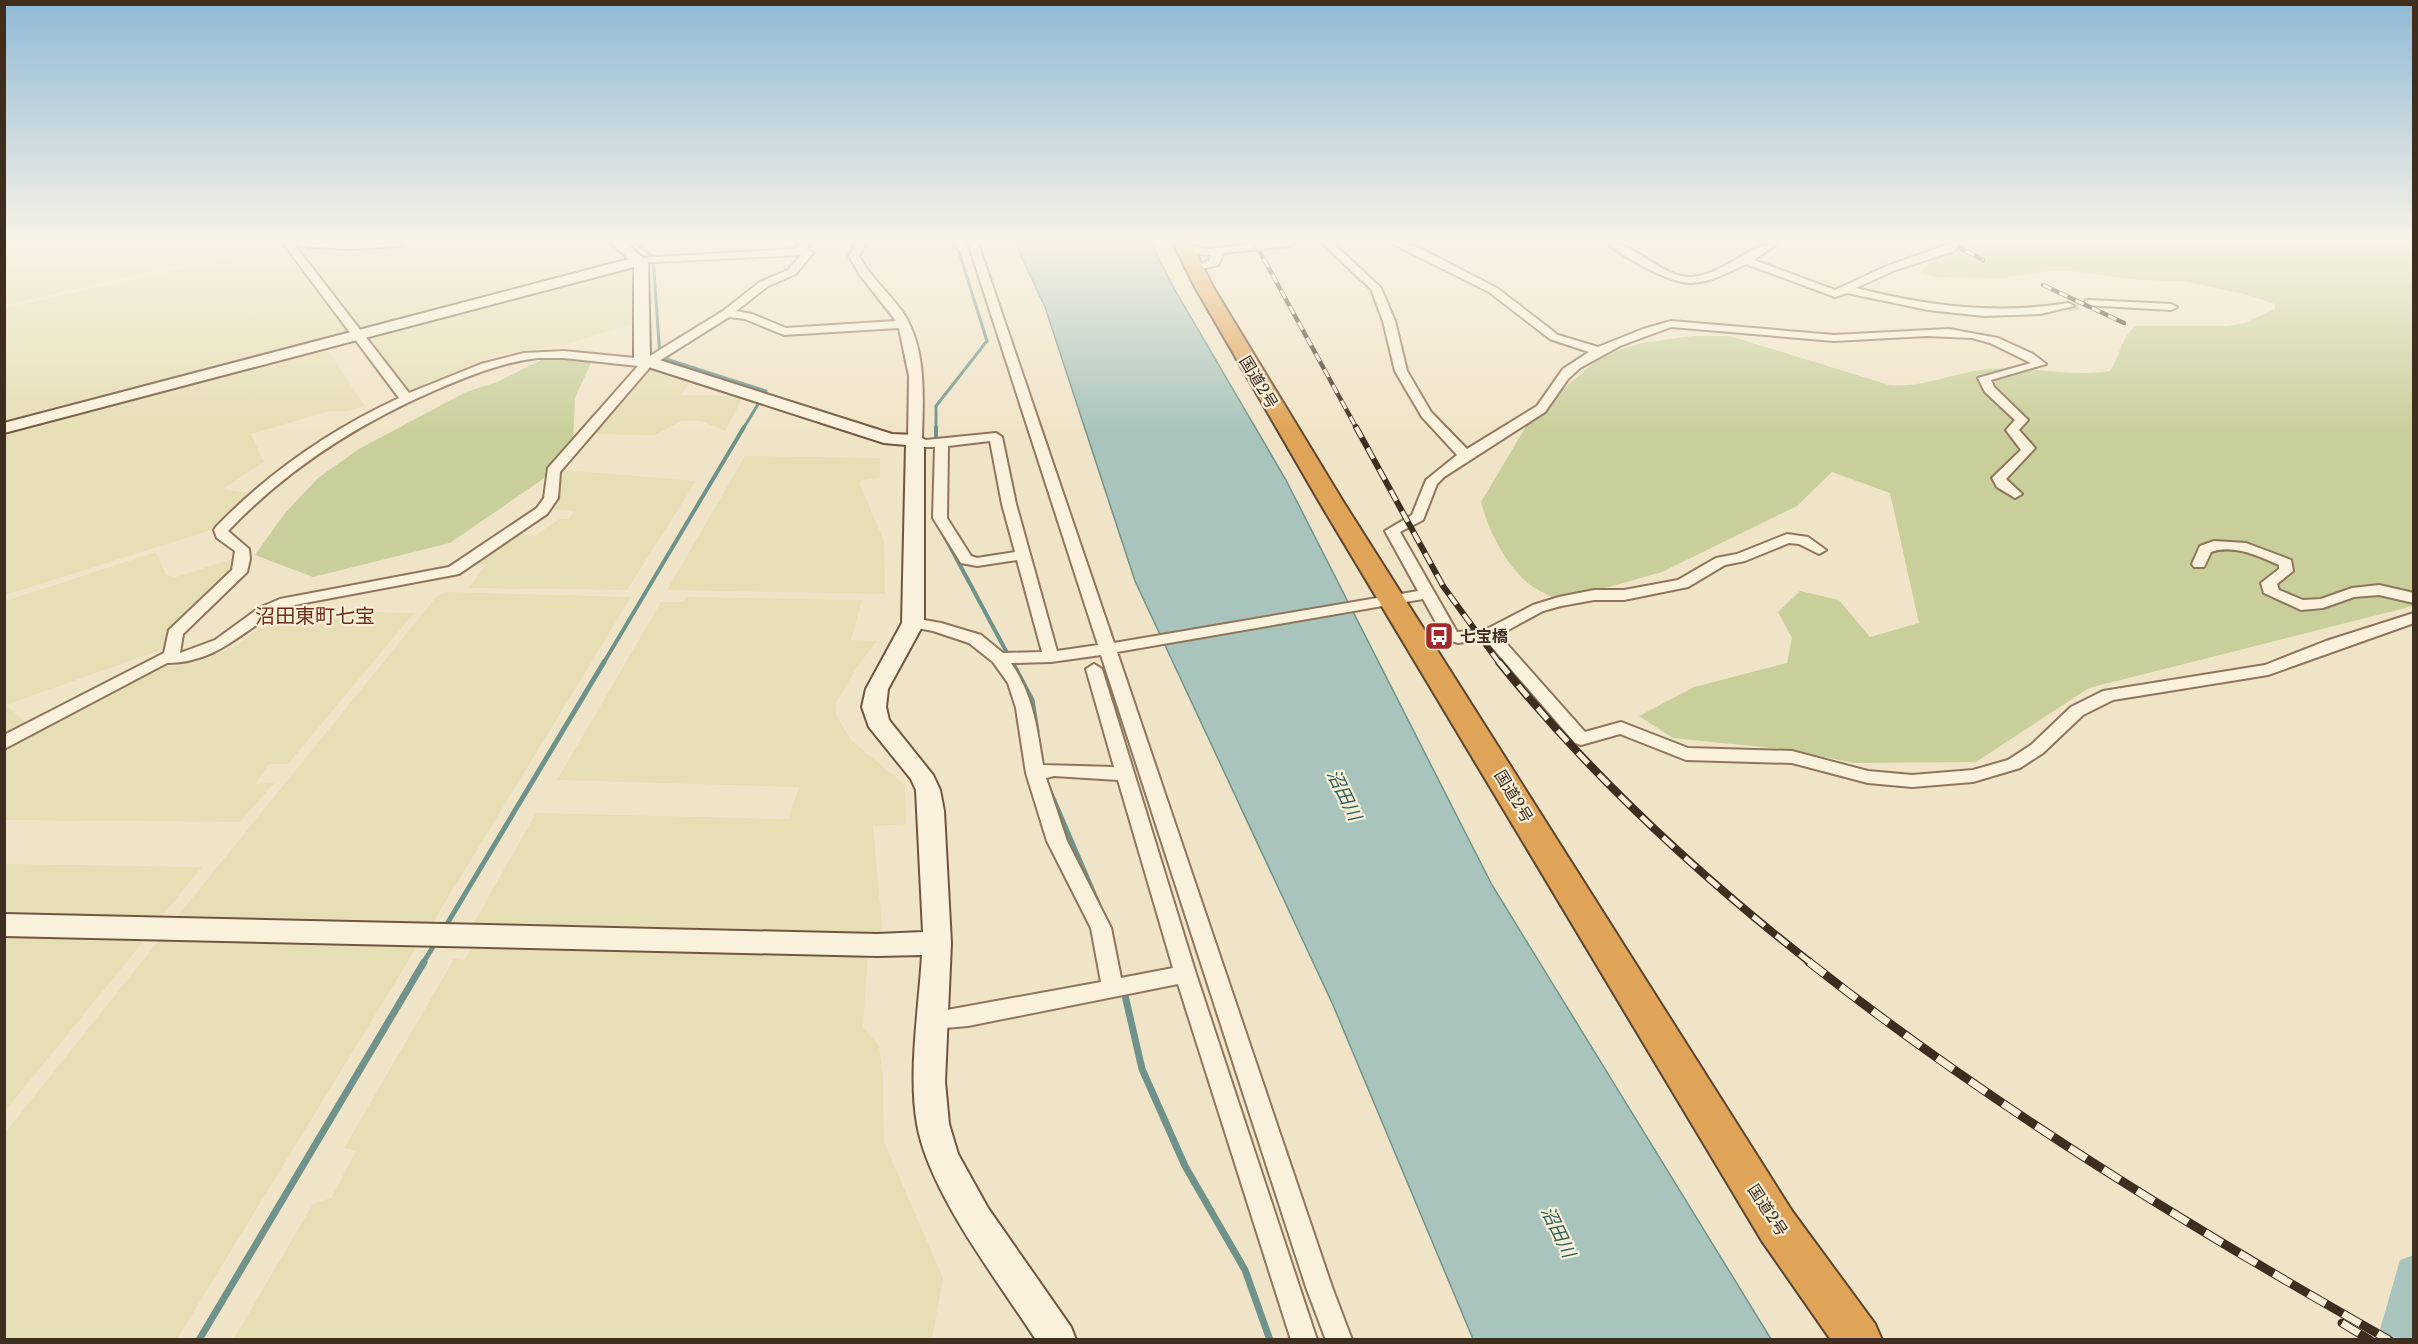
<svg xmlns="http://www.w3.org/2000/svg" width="2418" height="1344" viewBox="0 0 2418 1344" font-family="'Libre Baskerville','Noto Sans JP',serif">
  <rect width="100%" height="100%" fill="#f0e4c8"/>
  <g fill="#e6deb5">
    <path d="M5 243H278L5 305Z"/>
    <path d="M413 243H610L630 259 626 262 360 331 295 247 358 249Z"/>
    <path d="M287 245 351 334 5 425V308Z"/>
    <path d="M632 266 633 324 562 345 497 355 405 394 363 337Z"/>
    <path d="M325 346 365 406 348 411H329L251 434 264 462 223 489 252 494 218 528 5 595V431Z"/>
    <path d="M649 369 690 382 681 395 733 396 742 399 725 431 701 421H681L655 435 589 434Z"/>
    <path d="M745 456 880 458V478L862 480 860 484 884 541 885 594 667 590Z"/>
    <path d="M562 470 696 481 627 590 468 588 487 564H473L518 534 535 536 559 519H568L574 511 551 509 558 496Z"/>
    <path d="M156 552 166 575 176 577 238 557 236 567 166 648 6 705 30 726 5 739V601Z"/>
    <path d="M447 592 631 597 430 927 175 919 437 596Z"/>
    <path d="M687 597 862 600 851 640 877 641 857 667 836 703V715L851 740 905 785 906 824 873 826 883 938 470 930 536 813 788 819 799 787 557 780 661 602H684Z"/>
    <path d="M283 610 414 613 288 764H269L255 784 274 783 240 822 5 820V747L161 663 174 667 200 661 234 647Z"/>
    <path d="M5 864 202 867 158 921 5 917Z"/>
    <path d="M4 934 146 938 5 1111H4Z"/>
    <path d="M163 935 418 945 177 1339H5L4 1134Z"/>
    <path d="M471 949 868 952 863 1027 879 1046 883 1079 884 1142 943 1278 932 1339 233 1340 313 1204 331 1198 356 1151 344 1148 454 959 464 960Z"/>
  </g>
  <g fill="#c9cf9b">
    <path d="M1955 243H2413V606L2089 688 1976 762 1854 763 1790 750 1673 738 1639 716 1694 687 1787 663 1792 638 1778 612 1800 591 1839 600 1870 637 1919 623 1890 493 1832 472 1797 506 1662 572 1559 601C1550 596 1541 592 1533 587 1508 570 1488 530 1481 502L1534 413 1595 362 1616 351 1642 343 1692 336H1730L1889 385C1921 388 1948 375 1980 370 2023 364 2067 378 2110 371 2121 355 2120 338 2136 326H2228L2244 323 2275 309V304L2244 294 2183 281 2137 280 2072 271H2049L2003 278 1937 277 1919 273Z"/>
    <path d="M570 353 595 354 575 398 573 442 543 479 450 543 313 577 255 555 285 513 318 478 359 449 466 392 497 382 541 360Z"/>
  </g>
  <path fill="#a9c4bc" stroke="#6f938a" stroke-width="1.5" d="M1015 243H1151L1176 292 1286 480 1492 885 1771 1339H1473L1333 1005 1135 581 1045 307Z"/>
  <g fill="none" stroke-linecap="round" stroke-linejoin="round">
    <g stroke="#6f938a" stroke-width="3">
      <path d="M635 243 653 257 660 357 766 391 743 429"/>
      <path d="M936 429V406L987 341 959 252 952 243"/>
    </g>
    <g stroke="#6f938a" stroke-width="4">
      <path d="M936 427V444"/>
      <path d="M939 526 1013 664"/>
      <path d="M603 664 744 427"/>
    </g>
    <g stroke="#6f938a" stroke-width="5">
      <path d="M1012 662 1032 700 1037 731"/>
      <path d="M1049 789 1098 903"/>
      <path d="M444 929 604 662"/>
      <path d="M423 963 436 942"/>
    </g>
    <g stroke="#6f938a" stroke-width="7">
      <path d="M1124 991 1142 1069 1185 1166 1245 1270 1270 1340"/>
      <path d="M199 1340 424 962"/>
    </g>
    <path fill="#a9c4bc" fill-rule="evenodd" d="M2414 1255V1340H2377L2400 1260Z"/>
    <path stroke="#ccc0a6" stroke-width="11" stroke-dasharray="11 6" stroke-linecap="butt" d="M2068 306 2089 303"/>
    <g stroke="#8d765c" stroke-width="4">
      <g id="street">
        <path d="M283 243H293L409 393 481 364 524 353 564 351 645 359 723 311 760 282 788 270 801 255 635 263V259L639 258 796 249 801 243H811L807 249 813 253 796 274 768 286 736 311 752 314 786 328 896 321 860 275 849 256 856 243H866L859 256C870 277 888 292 902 311 927 348 923 396 922 438L926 440 996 433 1002 437 1016 504 1057 651 1098 645 968 243H978L1114 643 1418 591 1385 531 1412 515 1426 480 1457 455 1422 417 1395 371 1383 321 1371 289 1322 243H1333L1381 288 1395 321 1407 371 1431 412 1467 449 1537 406 1563 369 1589 352 1550 339 1489 292 1391 243H1406L1421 249 1497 288 1558 335 1598 347 1643 329 1671 321 1834 335 1949 329 1998 338 2033 354 2046 364 1991 380 1994 387 2028 420 2019 430 2035 448 2006 479 2022 494 2015 498 1997 487 1992 478 2021 450 2006 430 2015 420 1985 392 1978 378 2031 363 1990 343 1972 338 1927 336 1834 341 1671 327 1620 346 1580 368 1568 379 1545 412 1444 477 1437 484 1423 520 1400 532 1457 632 1485 630 1533 605 1559 597 1594 590H1624L1678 580 1716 558 1737 554 1787 534 1808 537 1826 550 1819 554 1799 544 1789 543 1745 561 1725 565 1688 587 1624 600H1594L1561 606 1543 611 1499 635 1585 732 1621 722 1688 748 1792 751 1868 771 1912 775 1973 770 2008 760 2031 745 2071 707 2103 691 2265 665 2326 641 2414 613V623L2268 675 2113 700 2083 715 2043 753 2020 768 1973 782 1912 787 1868 783 1792 763 1686 760 1620 734 1581 745 1575 743 1485 639 1458 643 1445 639 1423 599 1117 652 1332 1287 1352 1340H1326L1306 1287 1101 655 1051 662 1011 663C1033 695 1037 728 1043 765L1114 767 1086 669 1094 664 1102 669 1196 974 1317 1340H1291L1178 984 968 1026 933 1029 925 1026 922 1020 925 1014 1101 982 1091 928 1047 841 1026 773 1016 708 1008 683 993 662 969 643 933 631 907 626 905 623 913 618 941 623 981 635 1003 653 1042 652 1017 560 977 566 961 563 933 518 935 447H920L908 440 909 376 899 328 784 335 745 319 729 317 651 366 560 472 558 498 547 514 459 574 289 606C245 626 221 663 167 663L4 749V735L164 653 169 630 232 570 235 551 217 538 214 530 216 527C269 472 330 430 399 398ZM538 358H564L638 366 548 468 544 498 537 508 449 567 280 599 259 608 215 640 180 653 183 634 247 572 250 559 249 549 228 531C288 468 359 423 438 389 471 375 503 362 538 358ZM990 441 1002 504 1015 552 977 558 971 556 947 518 948 446ZM1054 776 1118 780 1173 968 1121 978 1111 928 1067 841 1046 778Z"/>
        <path d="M295 243H403L398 246 349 249 300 246Z"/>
        <path d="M1184 243C1194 243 1199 249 1208 249L1258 243H1294L1289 246 1224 253 1218 265 1195 271 1190 268 1191 266 1209 261 1211 255 1194 253Z"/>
        <path d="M1607 243C1638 243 1661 278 1692 277 1723 275 1750 243 1778 243L1754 260 1835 290 1887 266 1952 243H1965L1952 252 1895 270 1856 288C1927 306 1995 315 2068 303L2074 306 2040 314 1984 316 1928 310 1847 293 1835 297 1746 264C1729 272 1711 282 1692 283 1671 284 1623 257 1607 243Z"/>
        <path d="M2089 300 2171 304 2177 307 2171 310 2085 305V301Z"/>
        <path d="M2214 541 2246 543 2291 560 2293 571 2277 584 2279 590 2303 600 2321 599 2352 588 2379 585 2414 593V603L2379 595 2354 597 2323 608 2301 610 2264 593 2261 583 2279 569V565C2258 556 2234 544 2211 552L2204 567H2194L2192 564 2200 546Z"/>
      </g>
    </g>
    <g stroke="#6f573f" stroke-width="4">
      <path id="secondary" d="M611 243H627L648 263 650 357 892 434 915 435 924 440V623L888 689 886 707 889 720 933 775 940 790 944 811 951 943 945 1082 949 1124 958 1154 988 1208 1071 1327 1076 1340H1036C998 1281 929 1193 917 1124 908 1072 919 1008 922 955L877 956 4 936V914L877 934 923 932 916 790 911 779 869 727 862 707 866 689 902 623 906 445 884 443 636 363 634 360V267L4 433V423L629 259Z"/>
    </g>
    <g stroke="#5b4430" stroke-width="4">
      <path id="highway" d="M1173 243H1191L1213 287 1344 503 1792 1211 1875 1324 1882 1340H1831L1762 1241 1320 503 1195 287Z"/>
    </g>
    <use href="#street" fill="#faf1dc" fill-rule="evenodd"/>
    <use href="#secondary" fill="#faf1dc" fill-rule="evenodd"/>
    <use href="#highway" fill="#e0a458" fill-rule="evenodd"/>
    <g stroke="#3d2e20" stroke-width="4.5">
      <g id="rail-far3">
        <path d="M1255 243 1357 429"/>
        <path d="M1950 243 1983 260"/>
        <path d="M2043 285 2124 323"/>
      </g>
    </g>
    <g stroke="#3d2e20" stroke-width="6">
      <path id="rail-far2" d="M1356 427 1443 586 1500 664"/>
    </g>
    <g stroke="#3d2e20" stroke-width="8">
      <path id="rail-far1" d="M1499 662C1591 776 1696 873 1811 963"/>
    </g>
    <g stroke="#3d2e20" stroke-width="9">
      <g id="rail">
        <path d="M1809 962C1990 1105 2188 1226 2389 1340"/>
        <path d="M2342 1323 2370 1340"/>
      </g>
    </g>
    <use href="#rail-far3" stroke="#f7eed8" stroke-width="3" stroke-dasharray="9" stroke-linecap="butt"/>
    <use href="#rail-far2" stroke="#f7eed8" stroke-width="4" stroke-dasharray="12" stroke-linecap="butt"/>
    <use href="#rail-far1" stroke="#f7eed8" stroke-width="5" stroke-dasharray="15" stroke-linecap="butt"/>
    <use href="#rail" stroke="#f7eed8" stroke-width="7" stroke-dasharray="20" stroke-linecap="butt"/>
  </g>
  <linearGradient id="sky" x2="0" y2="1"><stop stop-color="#8fbad6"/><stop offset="0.56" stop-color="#f8f3e6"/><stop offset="1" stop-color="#f8f3e6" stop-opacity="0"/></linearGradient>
  <rect width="2418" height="431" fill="url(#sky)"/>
  <defs>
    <g id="bus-square" transform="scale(1.5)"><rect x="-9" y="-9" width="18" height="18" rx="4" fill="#9e2a2b" stroke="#f7eed8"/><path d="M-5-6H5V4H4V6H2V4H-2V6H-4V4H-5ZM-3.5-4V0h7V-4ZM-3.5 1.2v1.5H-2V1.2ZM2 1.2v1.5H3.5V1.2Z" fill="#fff"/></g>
  </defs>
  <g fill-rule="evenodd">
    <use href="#bus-square" x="1439" y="636"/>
  </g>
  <g text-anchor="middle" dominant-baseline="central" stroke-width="4.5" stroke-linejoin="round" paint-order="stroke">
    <g font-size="16" fill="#3d2e20" stroke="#f7eed8">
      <text transform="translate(1259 382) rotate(59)">国道2号</text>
      <text transform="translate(1514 796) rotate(59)">国道2号</text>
      <text transform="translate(1768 1210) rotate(57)">国道2号</text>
    </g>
    <g font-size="16" font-weight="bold" fill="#3d2e20" stroke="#f7eed8" text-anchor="start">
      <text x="1460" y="636">七宝橋</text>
    </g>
    <g font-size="18" font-style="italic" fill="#2f5d5a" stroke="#f7eed8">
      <text transform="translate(1344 795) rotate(64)">沼田川</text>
      <text transform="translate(1558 1232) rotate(64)">沼田川</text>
    </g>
    <g font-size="20" fill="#6b2e1e" stroke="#f7eed8">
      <text x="315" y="616">沼田東町七宝</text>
    </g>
  </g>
  <rect width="2418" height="1344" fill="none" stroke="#3d2e20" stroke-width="12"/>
</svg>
